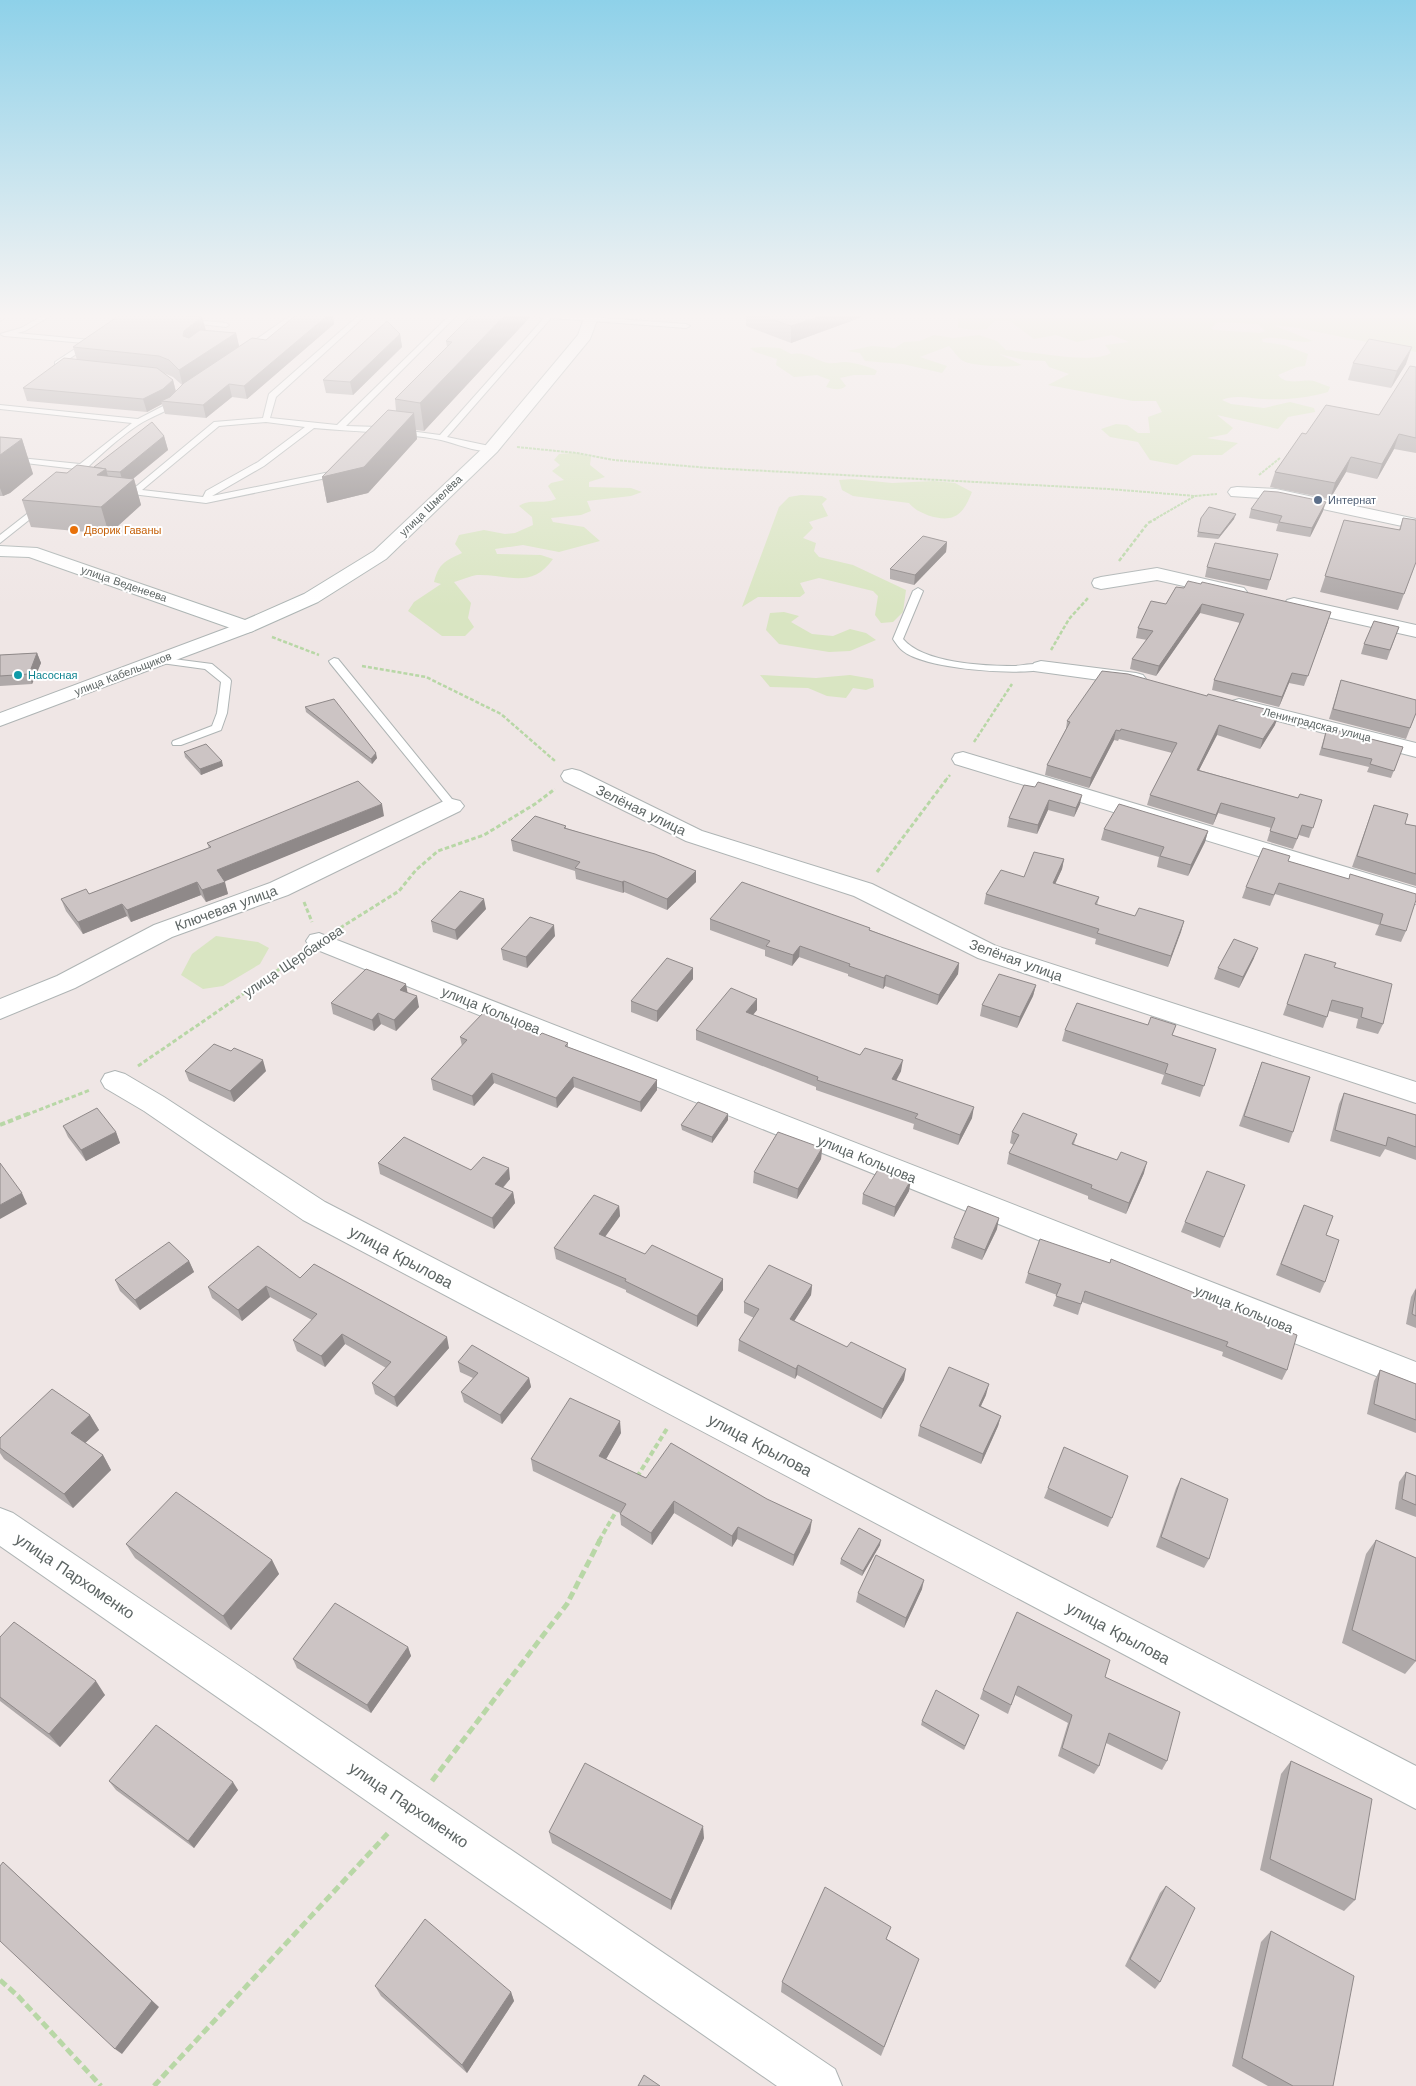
<svg xmlns="http://www.w3.org/2000/svg" width="1416" height="2086" viewBox="0 0 1416 2086" font-family="'Work Sans',sans-serif">
  <rect width="100%" height="100%" fill="#efe6e5"/>
  <g fill="#d9e5c2" fill-rule="evenodd">
    <path d="M958 315H1416V352L1298 328 1273 325 1313 341C1296 345 1278 334 1262 339L1263 342 1284 345 1308 354 1305 366 1297 367 1278 375C1286 386 1302 379 1314 381 1319 383 1325 385 1330 387L1328 392C1307 398 1287 400 1265 399 1252 399 1235 394 1222 400L1231 404 1264 408 1290 402 1314 408 1315 412 1288 417 1278 429 1217 415 1233 428 1227 434 1207 438 1238 443 1222 455H1193L1177 465 1150 460 1138 442 1110 437 1101 429 1116 424 1127 425 1138 433H1150L1148 417 1162 412 1156 401H1133L1048 385 1069 374 1049 367 1045 361 1024 360 999 354 1022 365C1011 368 972 366 963 361 958 358 953 350 949 346L920 357 947 366 942 373 903 364 865 361 860 353 847 351 872 346 895 348 904 342 920 341 934 335 953 338 979 335 997 341 1006 350C1032 351 1091 365 1111 353L1105 345 1129 342 1112 335 1077 342 1056 335 1034 339 1008 320H995L987 329 975 330 958 328ZM1218 322 1258 324 1265 331 1260 333 1214 330 1211 328Z"/>
    <path d="M762 347 780 348 791 354C806 351 815 360 828 363 833 364 839 362 844 362 851 362 873 367 877 371L875 375H854L840 378 846 386C840 391 833 389 826 387L830 380 817 375 794 377 776 365 777 359 755 352 750 348Z"/>
    <path d="M575 453 591 457 590 465 605 477 589 482V487L631 488 642 492 631 496 587 501 591 511 581 515 551 518 553 522 584 527 600 541 559 552 523 545 495 549 497 554 541 555 553 559C531 590 508 574 477 575 470 576 461 580 454 582L471 603 468 618 474 627 465 636H442L408 611 414 602 441 584 434 582C439 563 445 561 462 553L455 544 459 535 484 530 505 534 515 533 533 525 532 517 519 506C529 498 544 505 556 499L548 486 551 483 564 480 552 471 560 465 554 460 559 454Z"/>
    <path d="M852 479 892 483 934 481 955 483 972 492C968 501 964 513 953 517 941 522 916 513 909 503L853 496 842 490 839 480Z"/>
    <path d="M801 495 822 496 827 499 822 504 828 516 809 522 813 528 803 538 816 543 814 551 819 557 853 565 906 590 903 612 893 622 881 623 875 615 878 596 873 591 819 578 800 583 805 593 800 597H758L742 607 779 507 789 497Z"/>
    <path d="M784 612 799 616 791 622 812 634 833 636 850 629 866 633 876 640 850 651 829 652 779 644 766 630 770 613Z"/>
    <path d="M760 675 816 678 850 675 873 679 874 687 866 690 853 688 846 698 827 696 808 688 770 687Z"/>
    <path d="M216 936 258 942 269 948 260 964 223 986 203 989 181 975 192 954Z"/>
  </g>
  <g fill="none" stroke-linecap="round" stroke-linejoin="round">
    <g stroke="#aeb4b4" stroke-width="2">
      <g id="service">
        <path d="M1 315H9L0 321Z"/>
        <path d="M44 315H52L25 331 17 333 91 340 95 342 58 366H55V362L84 343 4 336 0 334 21 328Z"/>
        <path d="M291 315H298L250 352H244V348Z"/>
        <path d="M359 315 365 316 276 397 270 418 337 425 450 315H457L346 426 379 427 440 435 544 318 530 315H562L686 324 690 326 686 328 551 318 447 437 494 447V451C477 453 458 444 441 440 399 432 357 432 314 428L264 466 212 496 330 472 335 466H341L342 468 336 476 206 503 132 494V490L214 422 263 418 269 394ZM266 422 305 427 258 462 206 491 203 497 142 490 219 426Z"/>
        <path d="M185 319 226 323 229 325 226 327 183 322V320Z"/>
        <path d="M176 396 183 398C172 410 157 414 143 422 124 433 89 464 75 481L68 479 76 469 0 460V456L80 464 132 423 0 409V405L138 419 167 404Z"/>
        <path d="M41 503 44 504V508L0 543V535Z"/>
        <path d="M918 588 923 591 903 639C923 663 983 666 1013 666 1022 666 1040 661 1046 667L1045 669C1017 676 925 669 903 651 899 648 896 643 893 639L913 591Z"/>
        <path d="M158 657 212 664 230 679 231 681 227 713 221 730 181 745H173L172 743 173 741 212 726 217 713 221 682 205 669 154 662 153 660Z"/>
        <path d="M334 658 338 659 456 804 458 806 456 808H448L330 663 329 661Z"/>
      </g>
    </g>
    <g stroke="#aeb4b4" stroke-width="2">
      <g id="minor">
        <path d="M1237 487 1276 489 1416 519V529L1276 499 1231 496 1228 492 1231 488Z"/>
        <path d="M1157 568 1244 588 1247 592 1244 596 1237 598 1157 580 1101 589 1094 587 1092 583 1094 579 1101 577Z"/>
        <path d="M1294 598 1416 625V637L1287 608 1284 604 1287 600Z"/>
        <path d="M1041 661 1136 673 1143 675 1146 679 1143 683 1136 685 1034 671 1031 667 1034 663Z"/>
        <path d="M1239 699 1416 743V757L1232 709 1228 705 1232 701Z"/>
        <path d="M963 752 1416 888V904L955 764 952 759 955 754Z"/>
        <path d="M572 769 580 771 702 831 872 884 996 946 1416 1082V1103L978 958 854 896 686 841 564 781 561 776 564 771Z"/>
        <path d="M452 799 460 801 464 806 460 811 288 895 172 937 75 988 0 1019V999L57 976 154 925 270 883 444 801Z"/>
        <path d="M319 933 1416 1362V1392L310 947 306 941 310 935Z"/>
        <path d="M115 1071 125 1074 164 1097 325 1202 1416 1766V1809L303 1220 144 1111 105 1088 101 1081 105 1074Z"/>
        <path d="M0 1508 13 1513 835 2069 842 2086H777L0 1546Z"/>
      </g>
    </g>
    <g stroke="#aeb4b4" stroke-width="2">
      <path id="tertiary" d="M246 621 253 623 256 627 253 631 0 726V713Z"/>
    </g>
    <g stroke="#adb5b4" stroke-width="2">
      <path id="secondary" d="M585 315H599L590 339 497 452 386 559 318 602 253 631 246 633 239 631 29 557 0 556V546L37 548 245 620 304 594 374 551 485 446 578 335Z"/>
    </g>
    <g stroke="#b8d7a6" stroke-width="2" stroke-dasharray="3 1" stroke-linecap="butt">
      <path d="M517 447 577 453 614 460 710 468 1109 489 1195 496"/>
      <path d="M1259 475 1280 458"/>
      <path d="M1153 520 1195 496 1217 494"/>
    </g>
    <g stroke="#b8d7a6" stroke-width="2.5" stroke-dasharray="4 2" stroke-linecap="butt">
      <path d="M1119 561 1148 523 1156 519"/>
      <path d="M272 637 319 655"/>
      <path d="M1051 650 1069 619 1088 598"/>
      <path d="M362 666 426 677 501 714 555 761"/>
      <path d="M974 742 1012 684"/>
      <path d="M945 781 950 775"/>
    </g>
    <g stroke="#b8d7a6" stroke-width="3" stroke-dasharray="4.5 2.5" stroke-linecap="butt">
      <path d="M877 872 946 780"/>
      <path d="M304 902 312 922"/>
      <path d="M340 928 399 891 416 870 438 851 484 835 535 804 555 789"/>
      <path d="M138 1066 300 955"/>
      <path d="M26 1115 90 1090"/>
    </g>
    <g stroke="#b8d7a6" stroke-width="4" stroke-dasharray="5.5 3" stroke-linecap="butt">
      <path d="M0 1125 30 1113"/>
      <path d="M637 1477 668 1427"/>
      <path d="M599 1541 618 1508"/>
    </g>
    <g stroke="#b8d7a6" stroke-width="5" stroke-dasharray="8 4" stroke-linecap="butt">
      <path d="M432 1781 567 1604 600 1540"/>
      <path d="M0 1980 18 1996 101 2086"/>
      <path d="M154 2086 390 1831"/>
    </g>
    <use href="#service" fill="#fff" fill-rule="evenodd"/>
    <use href="#minor" fill="#fff" fill-rule="evenodd"/>
    <use href="#tertiary" fill="#fff" fill-rule="evenodd"/>
    <use href="#secondary" fill="#fff" fill-rule="evenodd"/>
  </g>
  <g fill="#afa9a9" fill-rule="evenodd">
    <path d="M296 315H333L334 324 247 399 232 397 206 418 165 414 162 404 147 412 27 401 23 388 77 360 73 347 202 317 206 330 236 333 239 347 266 340ZM164 373 173 377 182 385 176 391 173 380Z"/>
    <path d="M472 315H530V317L424 431 416 430 417 439 368 493 327 503 322 477 396 411 395 399 447 347 446 341Z"/>
    <path d="M746 315H862V317L791 343 746 326Z"/>
    <path d="M400 334 402 347 353 395 326 393 323 380Z"/>
    <path d="M1353 363 1406 364 1391 388 1348 380Z"/>
    <path d="M1416 367V453L1394 449 1377 479 1346 472 1330 499 1270 487 1275 472 1306 434 1379 415Z"/>
    <path d="M164 436 168 450 133 479H134L141 505 109 534 31 527 22 500 67 473 94 467Z"/>
    <path d="M0 437 22 439 33 474 10 493 3 496H0Z"/>
    <path d="M1251 509 1323 511 1310 537 1276 531 1278 524 1249 518Z"/>
    <path d="M1201 518 1234 519 1218 539 1197 537Z"/>
    <path d="M1403 518 1416 562 1398 610 1320 592 1344 520 1399 530Z"/>
    <path d="M947 542 946 552 914 585 890 579V569Z"/>
    <path d="M1278 554 1267 590 1205 577 1207 567Z"/>
    <path d="M1176 587 1328 622 1304 686 1289 683 1279 707 1212 690 1214 680 1240 623 1200 613 1156 676 1130 669 1132 659 1147 640 1136 638 1138 628 1166 604Z"/>
    <path d="M1399 627 1387 660 1361 654 1364 644Z"/>
    <path d="M37 653 41 663 32 684 0 686V655Z"/>
    <path d="M1341 680 1416 713 1406 739 1329 719Z"/>
    <path d="M1207 696 1275 714V725L1260 749 1217 735 1199 770 1298 798 1322 800 1309 838 1299 835 1293 849 1267 841 1271 828 1218 813 1213 825 1147 805 1150 795 1172 753 1119 739 1118 741 1114 740 1089 788 1045 775 1047 765 1066 729 1067 721Z"/>
    <path d="M305 707 377 758 372 764 306 712Z"/>
    <path d="M1327 728 1403 747 1391 778 1367 772 1369 767 1319 755Z"/>
    <path d="M184 752 223 766 201 775 185 757Z"/>
    <path d="M1035 787 1080 804 1074 817 1048 810 1037 834 1007 827 1009 818Z"/>
    <path d="M1374 805 1405 824 1416 826V886L1352 867Z"/>
    <path d="M384 816 224 881 228 894 206 902 201 895 131 922 127 916 83 934 66 911 61 899 89 894 209 848 207 843Z"/>
    <path d="M566 826V828L696 871V882L667 910 624 892 623 893 576 879 575 871 513 851 511 840Z"/>
    <path d="M1104 829 1208 831 1205 842 1188 876 1157 867 1159 857 1101 840Z"/>
    <path d="M1064 859 1062 869 1055 884 1099 897 1097 905 1135 916 1184 921 1168 967 1095 944 1096 939 984 904 986 894Z"/>
    <path d="M1288 861 1348 879 1406 931 1401 942 1375 935 1379 925 1275 894 1270 906 1242 898 1246 887Z"/>
    <path d="M486 909 457 940 433 932 431 921Z"/>
    <path d="M710 919 870 930 959 963 958 974 937 1005 885 986 883 989 848 976V974L799 957 792 966 765 956V950L710 930Z"/>
    <path d="M555 936 527 968 503 960 501 949Z"/>
    <path d="M1305 954 1334 967 1383 1024 1378 1034 1356 1028 1358 1019 1329 1011 1323 1028 1283 1015Z"/>
    <path d="M1254 958 1239 988 1214 979 1218 968Z"/>
    <path d="M693 968V979L657 1022 631 1012V1001Z"/>
    <path d="M1036 985 1033 996 1017 1028 980 1016 982 1005Z"/>
    <path d="M407 992 419 1007 396 1031 381 1024 374 1031 333 1014 331 1003Z"/>
    <path d="M757 1010 753 1015 901 1071 896 1081 972 1118 958 1145 913 1129 914 1124 816 1090V1087L696 1040V1030Z"/>
    <path d="M1148 1025H1176L1172 1036 1216 1049 1200 1097 1161 1084 1164 1075 1062 1041 1065 1030Z"/>
    <path d="M540 1035 568 1043V1047L657 1080V1090L641 1112 574 1087 557 1108 494 1083 474 1106 433 1090 431 1079 462 1046 460 1037Z"/>
    <path d="M1262 1062 1293 1132 1289 1143 1239 1126Z"/>
    <path d="M185 1071H266L234 1102 189 1081Z"/>
    <path d="M1344 1093 1416 1115V1160L1385 1149 1380 1157 1330 1141 1339 1104Z"/>
    <path d="M728 1120 712 1143 682 1130 681 1125Z"/>
    <path d="M63 1126 116 1132 120 1143 86 1161 68 1137Z"/>
    <path d="M1012 1132 1077 1134 1074 1144 1117 1160 1144 1173 1126 1214 1088 1199V1196L1007 1164 1009 1153 1014 1145 1010 1143Z"/>
    <path d="M822 1148 821 1159 797 1199 753 1183 754 1172Z"/>
    <path d="M378 1163 471 1170 510 1179 503 1188 513 1192 515 1203 494 1229 380 1174Z"/>
    <path d="M1245 1185 1220 1248 1181 1232 1185 1222Z"/>
    <path d="M909 1191 894 1217 862 1204 863 1194Z"/>
    <path d="M1304 1205 1326 1235 1325 1282 1320 1293 1276 1275 1299 1216Z"/>
    <path d="M619 1206 620 1216 605 1237 645 1254 723 1279V1290L697 1327 626 1292V1290L556 1259 554 1248Z"/>
    <path d="M997 1229 982 1260 951 1248 954 1238Z"/>
    <path d="M189 1261 194 1272 140 1310 120 1291 115 1280Z"/>
    <path d="M1028 1273 1201 1298 1287 1370 1282 1380 1222 1356 1223 1352 1082 1302 1078 1315 1053 1306 1057 1295 1025 1283Z"/>
    <path d="M300 1278 449 1348 397 1407 375 1394 372 1383 386 1368 345 1344 325 1367 297 1351 293 1340 312 1320 270 1297 242 1321 212 1298 208 1287Z"/>
    <path d="M812 1285 811 1295 794 1321 904 1380 881 1419 797 1375 795 1379 738 1351 739 1340 754 1318 744 1313V1302Z"/>
    <path d="M1416 1288V1328L1406 1324 1411 1297Z"/>
    <path d="M458 1362 529 1378 531 1387 502 1424 464 1402 461 1392 473 1378 460 1372Z"/>
    <path d="M1380 1370 1416 1384V1433L1367 1414 1374 1381Z"/>
    <path d="M986 1395 981 1406 1001 1416 998 1426 981 1464 918 1436 920 1426Z"/>
    <path d="M90 1415 99 1430 85 1443 103 1455 111 1470 73 1508 4 1459 0 1453V1438Z"/>
    <path d="M621 1433 606 1459 646 1478 810 1532 793 1566 737 1539 732 1547 674 1513 652 1545 621 1525 620 1513 533 1471 531 1459Z"/>
    <path d="M1406 1472 1416 1476V1517L1395 1509 1399 1482Z"/>
    <path d="M1181 1478 1209 1559 1204 1568 1156 1547 1176 1488Z"/>
    <path d="M1048 1488 1112 1518 1108 1527 1044 1498Z"/>
    <path d="M1376 1540 1416 1558V1661L1405 1674 1342 1643 1366 1554Z"/>
    <path d="M126 1544 272 1560 279 1574 231 1630 135 1558Z"/>
    <path d="M880 1545 862 1576 840 1564 841 1559Z"/>
    <path d="M922 1589 904 1628 856 1602 858 1593Z"/>
    <path d="M0 1637 105 1695 60 1747 0 1701Z"/>
    <path d="M408 1647 411 1656 371 1713 297 1668 293 1659Z"/>
    <path d="M1105 1677 1167 1761 1162 1770 1106 1743 1099 1766 1094 1774 1058 1756 1068 1723 1015 1695 1008 1714 980 1699 983 1690Z"/>
    <path d="M979 1715 964 1750 921 1725 922 1721Z"/>
    <path d="M1291 1761 1355 1900 1344 1911 1260 1870 1281 1774Z"/>
    <path d="M109 1781 238 1790 194 1848 116 1790Z"/>
    <path d="M549 1832 704 1838 671 1910 552 1843Z"/>
    <path d="M1166 1886 1160 1982 1155 1989 1125 1966 1160 1893Z"/>
    <path d="M1271 1931 1333 2086H1268L1232 2066 1261 1942Z"/>
    <path d="M887 1939 919 1959 881 2056 781 1992 782 1982Z"/>
    <path d="M375 1986 511 1992 514 2001 467 2073 381 1996Z"/>
  </g>
  <g fill="#8f8989">
    <path d="M328 315H333L334 324 247 399 244 386Z"/>
    <path d="M505 315H530V317L424 431 420 403Z"/>
    <path d="M824 315H862V317L791 343V326Z"/>
    <path d="M202 317 206 333 188 347 183 336 184 331Z"/>
    <path d="M236 333 240 350 183 387 179 370Z"/>
    <path d="M400 334 402 347 353 395 350 382Z"/>
    <path d="M1412 347 1406 364 1391 388 1397 371Z"/>
    <path d="M173 380 176 393 167 402 161 401 162 404 147 412 143 399Z"/>
    <path d="M229 384 232 397 206 418 203 405Z"/>
    <path d="M414 413 417 439 368 493 327 503 322 477Z"/>
    <path d="M1399 434 1394 449 1377 479 1382 464Z"/>
    <path d="M164 436 168 450 124 486 120 472Z"/>
    <path d="M22 439 33 474 10 493 3 496 0 488V455Z"/>
    <path d="M1351 457 1346 472 1330 499 1335 483Z"/>
    <path d="M106 469 113 495 97 475Z"/>
    <path d="M134 479 141 505 109 534 101 507Z"/>
    <path d="M1326 502 1323 511 1310 537 1312 528Z"/>
    <path d="M1236 514 1234 519 1218 539 1220 535Z"/>
    <path d="M947 542 946 552 914 585 915 575Z"/>
    <path d="M1202 604 1200 613 1156 676 1159 666Z"/>
    <path d="M37 653 41 663 32 684 29 674Z"/>
    <path d="M1292 673 1289 683 1279 707 1282 697Z"/>
    <path d="M1279 715 1275 725 1260 749 1263 739Z"/>
    <path d="M1219 725 1217 735 1194 780 1197 770Z"/>
    <path d="M1116 730 1114 740 1089 788 1091 778Z"/>
    <path d="M376 753 377 758 372 764 371 759Z"/>
    <path d="M222 761 223 766 201 775 200 769Z"/>
    <path d="M1082 795 1080 804 1074 817 1076 808Z"/>
    <path d="M1049 800 1048 810 1037 834 1038 825Z"/>
    <path d="M1221 803 1218 813 1213 825 1216 815Z"/>
    <path d="M382 804 384 816 221 883 217 870Z"/>
    <path d="M1208 831 1205 842 1188 876 1191 865Z"/>
    <path d="M1064 859 1062 869 1051 893 1053 883Z"/>
    <path d="M696 871V882L667 910V899Z"/>
    <path d="M624 881V892L623 893 622 882Z"/>
    <path d="M197 882 201 895 131 922 127 910Z"/>
    <path d="M225 882 228 894 206 902 202 890Z"/>
    <path d="M484 899 486 909 457 940 455 930Z"/>
    <path d="M122 904 127 916 83 934 78 922Z"/>
    <path d="M1184 921 1181 932 1168 967 1171 956Z"/>
    <path d="M554 925 555 936 527 968 526 957Z"/>
    <path d="M800 946 799 957 792 966 793 955Z"/>
    <path d="M1258 948 1254 958 1239 988 1243 977Z"/>
    <path d="M959 963 958 974 937 1005 939 995Z"/>
    <path d="M693 968V979L657 1022V1011Z"/>
    <path d="M886 975 885 986 883 989 884 978Z"/>
    <path d="M406 984 408 995 400 990Z"/>
    <path d="M1036 985 1033 996 1017 1028 1020 1017Z"/>
    <path d="M417 996 419 1007 396 1031 394 1020Z"/>
    <path d="M757 999V1010L746 1023V1012Z"/>
    <path d="M378 1013 381 1024 374 1031 372 1020Z"/>
    <path d="M263 1060 266 1071 234 1102 230 1091Z"/>
    <path d="M903 1060 901 1071 891 1090 892 1079Z"/>
    <path d="M492 1073 494 1083 474 1106 472 1096Z"/>
    <path d="M573 1077 574 1087 557 1108 556 1098Z"/>
    <path d="M657 1080V1090L641 1112 640 1102Z"/>
    <path d="M974 1107 972 1118 958 1145 960 1135Z"/>
    <path d="M728 1114V1120L712 1143V1137Z"/>
    <path d="M116 1132 120 1143 86 1161 81 1150Z"/>
    <path d="M822 1148 821 1159 797 1199 798 1189Z"/>
    <path d="M1147 1162 1144 1173 1126 1214 1129 1203Z"/>
    <path d="M509 1168 510 1179 496 1195 495 1184Z"/>
    <path d="M911 1180 909 1191 894 1217 895 1207Z"/>
    <path d="M513 1192 515 1203 494 1229 492 1218Z"/>
    <path d="M22 1193 27 1204 0 1219V1205Z"/>
    <path d="M619 1206 620 1216 599 1245V1234Z"/>
    <path d="M999 1218 997 1229 982 1260 985 1250Z"/>
    <path d="M189 1261 194 1272 140 1310 135 1300Z"/>
    <path d="M723 1279V1290L697 1327V1316Z"/>
    <path d="M812 1285 811 1295 789 1329 790 1319Z"/>
    <path d="M266 1286 270 1297 242 1321 238 1310Z"/>
    <path d="M342 1334 345 1344 325 1367 321 1356Z"/>
    <path d="M447 1337 449 1348 397 1407 394 1397Z"/>
    <path d="M798 1365 797 1375 795 1379 796 1369Z"/>
    <path d="M906 1369 904 1380 881 1419 883 1409Z"/>
    <path d="M529 1378 531 1387 502 1424 500 1415Z"/>
    <path d="M989 1384 986 1395 976 1416 979 1406Z"/>
    <path d="M90 1415 99 1430 80 1448 71 1433Z"/>
    <path d="M1001 1416 998 1426 981 1464 983 1454Z"/>
    <path d="M620 1421 621 1433 601 1468 599 1456Z"/>
    <path d="M103 1455 111 1470 73 1508 64 1494Z"/>
    <path d="M674 1501V1513L652 1545 651 1533Z"/>
    <path d="M812 1520 810 1532 793 1566 794 1555Z"/>
    <path d="M738 1527 737 1539 732 1547V1536Z"/>
    <path d="M881 1540 880 1545 862 1576 863 1571Z"/>
    <path d="M272 1560 279 1574 231 1630 223 1616Z"/>
    <path d="M924 1580 922 1589 904 1628 906 1618Z"/>
    <path d="M408 1647 411 1656 371 1713 367 1705Z"/>
    <path d="M96 1681 105 1695 60 1747 49 1734Z"/>
    <path d="M233 1782 238 1790 194 1848 188 1841Z"/>
    <path d="M703 1826 704 1838 671 1910V1900Z"/>
    <path d="M3 1862 159 2007 122 2054 115 2049Z"/>
    <path d="M511 1992 514 2001 467 2073 462 2065Z"/>
  </g>
  <g fill="#ccc4c4" stroke="#8f8989">
    <path d="M120 315H182L202 317 184 331 183 336 189 338 200 330 236 333 179 370 169 360 159 356 73 347Z"/>
    <path d="M296 315H328L244 386 229 384 203 405 161 401 170 397 184 383 252 338 266 340Z"/>
    <path d="M472 315H505L420 403 395 399 452 342 446 341Z"/>
    <path d="M760 315H824L791 326Z"/>
    <path d="M387 321 400 334 350 382 323 380Z"/>
    <path d="M1369 339 1412 347 1397 371 1353 363Z"/>
    <path d="M64 358 157 368 173 380 163 389 143 399 23 388Z"/>
    <path d="M1410 366 1416 367V438L1399 434 1382 464 1351 457 1335 483 1275 472 1302 433 1306 434 1326 405 1379 415Z"/>
    <path d="M388 410 414 413 364 467 322 477Z"/>
    <path d="M152 422 164 436 120 472 106 471V469L94 467Z"/>
    <path d="M0 437 22 439 0 455Z"/>
    <path d="M77 465 106 469 97 475 134 479 101 507 22 500 56 472 67 473Z"/>
    <path d="M1264 491 1278 492 1326 502 1312 528 1279 522 1282 516 1251 509Z"/>
    <path d="M1209 507 1236 514 1220 535 1198 532 1201 518Z"/>
    <path d="M1403 518 1416 520V562L1404 594 1325 576 1344 520 1400 530Z"/>
    <path d="M923 536 947 542 915 575 890 569Z"/>
    <path d="M1215 543 1278 554 1270 580 1207 567Z"/>
    <path d="M1188 581 1201 584 1202 582 1331 612 1308 676 1292 673 1282 697 1214 680 1244 614 1202 604 1159 666 1132 659 1153 631 1138 628 1151 601 1166 604 1176 587 1184 588Z"/>
    <path d="M1374 621 1399 627 1390 650 1364 644Z"/>
    <path d="M37 653 29 674 0 676V655Z"/>
    <path d="M1102 671 1128 674 1207 696 1208 694 1276 712 1275 714 1279 715 1263 739 1219 725 1197 770 1298 798 1300 794 1322 800 1313 828 1302 825 1297 839 1270 831 1275 818 1221 803 1216 815 1150 795 1177 743 1121 729 1120 731 1116 730 1091 778 1047 765 1070 722 1067 721Z"/>
    <path d="M1341 680 1416 700V713L1410 728 1333 709Z"/>
    <path d="M334 699 376 753 371 759 305 707Z"/>
    <path d="M1327 728 1403 747 1394 771 1370 764 1372 759 1322 748Z"/>
    <path d="M206 744 222 761 200 769 184 752Z"/>
    <path d="M358 781 382 804 217 870 225 882 202 890 197 882 127 910 122 904 78 922 61 899 86 889 89 894 211 847 207 843Z"/>
    <path d="M1038 782 1082 795 1076 808 1049 800 1038 825 1009 818 1024 785 1035 787Z"/>
    <path d="M1119 804 1208 831 1191 865 1160 856 1164 847 1104 829Z"/>
    <path d="M1374 805 1408 814 1405 824 1416 826V874L1357 856Z"/>
    <path d="M535 816 566 826 564 828 655 854 696 871 667 899 624 881 622 882 575 868 580 862 511 840Z"/>
    <path d="M1263 848 1290 856 1288 861 1349 879 1350 874 1416 894V900L1406 931 1380 924 1383 914 1279 883 1274 895 1246 887Z"/>
    <path d="M1034 852 1064 859 1053 883 1099 897 1095 904 1135 916 1139 908 1184 921 1171 956 1097 933 1099 929 986 894 1001 870 1024 877Z"/>
    <path d="M742 882 870 928 869 930 959 963 939 995 886 975 884 978 849 966 850 964 800 946 793 955 766 946 770 941 710 919Z"/>
    <path d="M460 891 484 899 455 930 431 921Z"/>
    <path d="M530 917 554 925 526 957 501 949Z"/>
    <path d="M1234 939 1258 948 1243 977 1218 968Z"/>
    <path d="M1305 954 1336 963 1334 967 1392 984 1383 1024 1361 1017 1363 1008 1332 1000 1327 1017 1287 1004Z"/>
    <path d="M667 958 693 968 657 1011 631 1001Z"/>
    <path d="M366 969 406 984 400 990 417 996 394 1020 378 1013 372 1020 331 1003Z"/>
    <path d="M999 974 1036 985 1020 1017 982 1005Z"/>
    <path d="M731 988 757 999 746 1012 860 1055 865 1048 903 1060 892 1079 974 1107 960 1135 915 1118 918 1114 817 1080 818 1077 696 1030Z"/>
    <path d="M1077 1003 1148 1025 1151 1017 1176 1025 1172 1035 1216 1049 1204 1086 1165 1073 1168 1064 1065 1030Z"/>
    <path d="M484 1012 540 1035 542 1033 568 1043 565 1046 657 1080 640 1102 573 1077 556 1098 492 1073 472 1096 431 1079 467 1040 460 1037Z"/>
    <path d="M214 1044 231 1051 234 1048 263 1060 230 1091 185 1071Z"/>
    <path d="M1262 1062 1310 1077 1293 1132 1244 1116Z"/>
    <path d="M1344 1093 1416 1115V1147L1388 1137 1386 1146 1335 1130Z"/>
    <path d="M698 1102 728 1114 712 1137 681 1125Z"/>
    <path d="M97 1108 116 1132 81 1150 63 1126Z"/>
    <path d="M1023 1113 1077 1134 1072 1144 1117 1160 1121 1152 1147 1162 1129 1203 1091 1188 1092 1185 1009 1153 1019 1135 1012 1132Z"/>
    <path d="M778 1132 822 1148 798 1189 754 1172Z"/>
    <path d="M404 1137 471 1170 483 1157 509 1168 495 1184 513 1192 492 1218 378 1163Z"/>
    <path d="M0 1163 22 1193 0 1205Z"/>
    <path d="M879 1168 911 1180 895 1207 863 1194Z"/>
    <path d="M1207 1171 1245 1185 1224 1237 1185 1222Z"/>
    <path d="M594 1195 619 1206 599 1234 645 1254 652 1245 723 1279 697 1316 625 1281 626 1279 554 1248Z"/>
    <path d="M1304 1205 1333 1216 1326 1235 1339 1240 1325 1282 1281 1264Z"/>
    <path d="M968 1206 999 1218 985 1250 954 1238Z"/>
    <path d="M1040 1239 1110 1263 1111 1259 1202 1296 1201 1298 1297 1335 1287 1370 1226 1346 1228 1342 1085 1291 1081 1304 1056 1296 1061 1284 1028 1273Z"/>
    <path d="M169 1242 189 1261 135 1300 115 1280Z"/>
    <path d="M258 1246 300 1278 314 1264 447 1337 394 1397 372 1383 391 1362 342 1334 321 1356 293 1340 317 1314 266 1286 238 1310 208 1287Z"/>
    <path d="M769 1265 812 1285 790 1319 847 1347 851 1342 906 1369 883 1409 798 1365 796 1369 739 1340 759 1309 744 1302Z"/>
    <path d="M1416 1290V1316L1412 1314Z"/>
    <path d="M472 1345 529 1378 500 1415 461 1392 478 1373 458 1362Z"/>
    <path d="M949 1367 989 1384 979 1406 1001 1416 983 1454 920 1426Z"/>
    <path d="M1380 1370 1416 1384V1420L1374 1404Z"/>
    <path d="M52 1389 90 1415 71 1433 103 1455 64 1494 0 1448V1438Z"/>
    <path d="M570 1398 620 1421 599 1456 646 1478 671 1443 767 1499 812 1520 794 1555 738 1527 732 1536 674 1501 651 1533 620 1514 626 1504 531 1459Z"/>
    <path d="M1064 1447 1128 1476 1112 1518 1048 1488Z"/>
    <path d="M1406 1472 1416 1476V1505L1402 1499Z"/>
    <path d="M1181 1478 1228 1499 1209 1559 1161 1537Z"/>
    <path d="M176 1492 272 1560 223 1616 126 1544Z"/>
    <path d="M859 1528 881 1540 863 1571 841 1559Z"/>
    <path d="M1376 1540 1416 1558V1661L1352 1630Z"/>
    <path d="M876 1555 924 1580 906 1618 858 1593Z"/>
    <path d="M335 1603 408 1647 367 1705 293 1659Z"/>
    <path d="M1017 1612 1110 1660 1105 1677 1180 1712 1167 1761 1109 1733 1099 1766 1062 1748 1072 1715 1018 1686 1011 1705 983 1690Z"/>
    <path d="M14 1622 96 1681 49 1734 0 1697V1637Z"/>
    <path d="M936 1690 979 1715 965 1746 922 1721Z"/>
    <path d="M156 1725 233 1782 188 1841 109 1781Z"/>
    <path d="M1291 1761 1372 1799 1355 1900 1270 1859Z"/>
    <path d="M585 1763 703 1826 671 1900 549 1832Z"/>
    <path d="M3 1862 152 2001 115 2049 0 1941V1866Z"/>
    <path d="M1166 1886 1195 1908 1160 1982 1130 1959Z"/>
    <path d="M825 1887 891 1927 886 1939 919 1959 884 2047 782 1982Z"/>
    <path d="M425 1919 511 1992 462 2065 375 1986Z"/>
    <path d="M1271 1931 1354 1976 1333 2086H1293L1242 2058Z"/>
    <path d="M644 2075 660 2086H638Z"/>
  </g>
  <linearGradient id="sky" x2="0" y2="1"><stop stop-color="#8ed1e9"/><stop offset="0.52" stop-color="#f8f4f3"/><stop offset="1" stop-color="#f8f4f3" stop-opacity="0"/></linearGradient>
  <rect width="1416" height="607" fill="url(#sky)"/>
  <circle fill="#5c6f8a" stroke="#fff" stroke-width="2" cx="1318" cy="500" r="5"/>
  <circle fill="#e8710a" stroke="#fff" stroke-width="2" cx="74" cy="530" r="5"/>
  <circle fill="#0f9aa8" stroke="#fff" stroke-width="2" cx="18" cy="675" r="5"/>
  <g text-anchor="middle" dominant-baseline="central" stroke-width="4" stroke-linejoin="round" paint-order="stroke">
    <g font-size="11" fill="#4e5e75" stroke="#fff" text-anchor="start">
      <text x="1328" y="500">Интернат</text>
    </g>
    <g font-size="11" fill="#5d6564" stroke="#fff">
      <text transform="translate(431 506) rotate(-44)">улица Шмелёва</text>
      <text transform="translate(124 584) rotate(19)">улица Веденеева</text>
      <text transform="translate(123 674) rotate(-21)">улица Кабельщиков</text>
      <text transform="translate(1317 725) rotate(14)">Ленинградская улица</text>
    </g>
    <g font-size="11" fill="#c56008" stroke="#fff" text-anchor="start">
      <text x="84" y="530">Дворик Гаваны</text>
    </g>
    <g font-size="11" fill="#0d838f" stroke="#fff" text-anchor="start">
      <text x="28" y="675">Насосная</text>
    </g>
    <g font-size="14" fill="#5d6564" stroke="#fff">
      <text transform="translate(641 810) rotate(26)">Зелёная улица</text>
      <text transform="translate(226 908) rotate(-20)">Ключевая улица</text>
      <text transform="translate(1016 960) rotate(20)">Зелёная улица</text>
      <text transform="translate(293 961) rotate(-34)">улица Щербакова</text>
      <text transform="translate(491 1010) rotate(22)">улица Кольцова</text>
      <text transform="translate(867 1159) rotate(22)">улица Кольцова</text>
      <text transform="translate(1244 1309) rotate(22)">улица Кольцова</text>
    </g>
    <g font-size="16" fill="#5d6564" stroke="#fff">
      <text transform="translate(401 1257) rotate(28)">улица Крылова</text>
      <text transform="translate(760 1445) rotate(28)">улица Крылова</text>
      <text transform="translate(75 1576) rotate(34)">улица Пархоменко</text>
      <text transform="translate(1118 1633) rotate(28)">улица Крылова</text>
      <text transform="translate(409 1805) rotate(34)">улица Пархоменко</text>
    </g>
  </g>
</svg>
